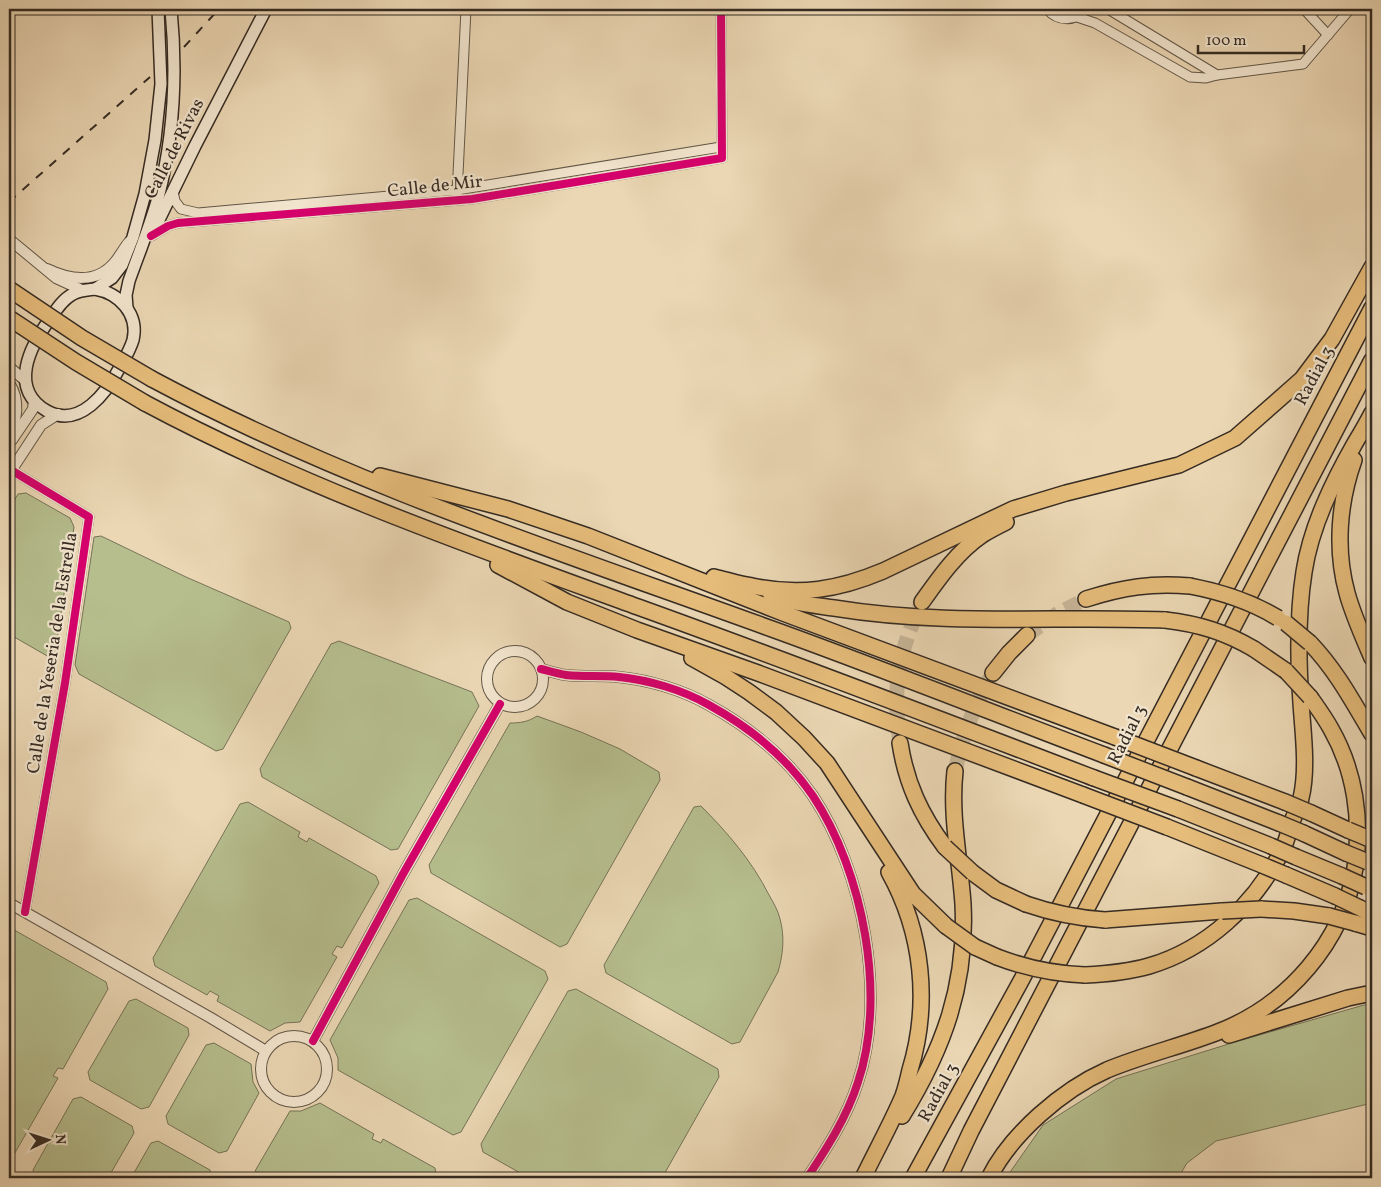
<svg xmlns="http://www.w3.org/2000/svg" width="1381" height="1187" viewBox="0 0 1381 1187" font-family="Vollkorn,serif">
  <rect width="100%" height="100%" fill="#ebd7b4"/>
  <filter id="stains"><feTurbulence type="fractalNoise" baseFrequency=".004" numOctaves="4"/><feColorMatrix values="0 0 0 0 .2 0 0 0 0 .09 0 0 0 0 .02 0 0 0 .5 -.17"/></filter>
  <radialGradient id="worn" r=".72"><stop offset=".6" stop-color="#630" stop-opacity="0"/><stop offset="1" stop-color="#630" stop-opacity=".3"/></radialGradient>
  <g fill="#b6be8e" stroke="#767458">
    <path d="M26 493 70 518 74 527 55 654 49 657 9 634V509L18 494Z"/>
    <path d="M101 536 186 577 289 622 291 628 223 749 216 751 79 674 75 665 94 537Z"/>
    <path d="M339 641 472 692 479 706 398 849 391 850 262 777 260 769 331 644Z"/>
    <path d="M537 716 581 732 620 749 659 772 660 780 567 944 560 947 431 873 429 865 510 723C520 723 528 722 537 716Z"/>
    <path d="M248 802 300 832 298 837 307 842 309 838 376 876 379 883 342 948 337 946 332 954 337 957 300 1022 285 1023 270 1031 217 1001 219 996 210 991 207 995 155 966 153 958 240 804Z"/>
    <path d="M701 806C727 832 752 861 769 895 773 902 778 910 780 919 785 937 783 955 778 972L740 1042 732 1044 606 973 604 965 694 807Z"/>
    <path d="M417 898 545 971 548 979 461 1132 453 1135 338 1070V1058L330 1040 409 900Z"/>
    <path d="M9 927 106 982 108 989 63 1069 58 1068 53 1076 58 1078 12 1158 9 1159Z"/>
    <path d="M576 989 718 1069 719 1077 662 1178H529L483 1152 481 1144 568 991Z"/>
    <path d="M136 999 188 1028 189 1035 149 1107 141 1109 90 1080 88 1072 129 1001Z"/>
    <path d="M1364 1005H1372V1103L1216 1141 1187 1163 1178 1178H1006L1043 1125 1116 1079 1235 1042Z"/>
    <path d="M214 1043 251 1064 253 1082 259 1093 227 1151 219 1153 168 1124 166 1116 206 1045Z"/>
    <path d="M81 1097 132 1126 134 1133 108 1178H36L33 1170 73 1099Z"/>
    <path d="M320 1103 374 1134 372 1139 381 1143 383 1139 435 1168 436 1175 435 1178H258L260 1174 255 1171 290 1111H301Z"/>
    <path d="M158 1141 210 1170 211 1178H131L151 1143Z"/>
  </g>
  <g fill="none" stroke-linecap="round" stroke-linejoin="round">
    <g stroke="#c7b597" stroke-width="15" stroke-dasharray="15 8" stroke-linecap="butt">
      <path d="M1027 635 1057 614 1086 599"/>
      <path d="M900 743C892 687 898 653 922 602"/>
      <path d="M955 771C964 733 973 707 993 673"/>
    </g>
    <g stroke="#625647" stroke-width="11">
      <g id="minor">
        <path d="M1047 9C1058 22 1075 22 1087 9"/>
        <path d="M1108 9 1217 75"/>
        <path d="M1304 9 1328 35"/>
        <path d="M1077 17 1095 23 1190 77 1206 78 1217 75 1303 64 1350 9"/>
        <path d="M173 191 175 201 181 209 198 213 457 190 721 147"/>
        <path d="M457 195 466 9"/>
        <path d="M151 236 168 226 178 223 472 199 722 158 721 9"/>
        <path d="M11 470 89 517 65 683 25 912"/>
      </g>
    </g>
    <g stroke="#625647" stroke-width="12">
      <g id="tertiary">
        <path d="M9 239 56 278 82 290"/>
        <path d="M47 269C70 280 97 284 115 262 120 256 124 248 129 242"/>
        <path d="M9 367 26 381"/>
        <path d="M9 383C22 402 15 422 9 443"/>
        <path d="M12 440 33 409 34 400"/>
        <path d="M9 474 41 425 58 414"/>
        <circle cx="515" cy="679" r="28"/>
        <path d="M541 669C549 671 558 674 566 675 584 677 602 675 619 677 649 680 683 690 709 705 749 727 787 758 813 796 863 871 887 996 858 1082 847 1117 827 1148 807 1178"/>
        <path d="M9 903 211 1018 266 1051"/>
        <circle cx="294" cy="1069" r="33"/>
        <path d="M313 1041 403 874 500 704"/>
      </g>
    </g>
    <g stroke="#352b23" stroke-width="14">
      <g id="secondary">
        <path d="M152 234 195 146 266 9"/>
        <path d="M95 289C119 293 139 314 133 340 130 350 125 358 120 367 107 392 80 429 47 411 8 389 30 346 50 319 56 310 63 299 73 294 80 290 87 290 95 289Z"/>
        <path d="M95 289 112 278 122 265 133 237 145 194 155 140 161 84 158 9"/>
        <path d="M127 308 126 295 129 281C139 253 150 226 158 198 174 137 177 71 171 9"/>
      </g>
    </g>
    <g stroke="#352b23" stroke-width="18">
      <g id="motorway">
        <path d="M152 379C348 484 563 553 772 629 883 669 993 713 1104 755"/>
        <path d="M145 403C302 487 471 546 638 607 791 662 942 720 1094 778"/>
        <path d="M1354 460C1339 502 1335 549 1347 593 1353 615 1363 637 1372 658"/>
        <path d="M380 476 508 509 588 536 783 613 1115 737"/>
        <path d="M498 565 567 602 637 630 758 673 1083 795"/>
        <path d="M714 577C727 580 739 584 752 586 799 596 838 590 883 571L1013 509 1066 493 1179 465 1235 438 1302 379 1332 339 1372 267"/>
        <path d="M771 596C791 603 813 605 834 608 944 626 1055 616 1165 620"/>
        <path d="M1086 599C1124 587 1151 583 1190 586"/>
        <path d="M922 602C939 578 957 552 982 535 990 530 998 526 1006 522"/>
        <path d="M1310 643C1336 670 1353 702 1372 734"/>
        <path d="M1254 649 1286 671"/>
        <path d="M692 658 726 677 749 692 776 712 804 738 827 763 913 894 946 926"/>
        <path d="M993 673 1009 653 1027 635"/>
        <path d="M900 743C906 783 921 815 945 847"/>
        <path d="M1196 768 1285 802"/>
        <path d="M1187 787 1279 823"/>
        <path d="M1178 809 1271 846"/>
        <path d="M1311 813 1348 830"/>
        <path d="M1167 827 1262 865"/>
        <path d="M1303 833 1346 853"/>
        <path d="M1296 857 1342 876"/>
        <path d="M973 873 996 890 1026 904"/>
        <path d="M1286 875 1335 896"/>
        <path d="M1360 908 1372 914"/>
        <path d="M1261 909 1294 911 1329 916"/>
        <path d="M1105 920 1222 911"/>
        <path d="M1355 923 1372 928"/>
        <path d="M975 947 997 957"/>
        <path d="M1085 975C1106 974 1128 972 1149 966 1207 949 1254 905 1282 851 1287 841 1289 829 1293 819 1296 812 1300 805 1301 798 1308 769 1303 733 1301 703 1298 659 1297 616 1304 572 1311 526 1333 482 1355 443 1361 433 1367 423 1372 413"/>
        <path d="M1229 1035 1348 998 1372 993"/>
        <path d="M902 1116C944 1048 967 984 963 904 960 859 950 816 955 771"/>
        <path d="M863 1178C876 1151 891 1124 903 1096 906 1088 908 1079 910 1070 930 1004 923 933 889 872"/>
        <path d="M913 1178 1022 979 1372 308"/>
        <path d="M949 1178 971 1131 1372 360"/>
        <path d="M989 1178C1011 1134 1062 1090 1107 1070 1143 1055 1182 1046 1218 1032 1288 1005 1343 942 1355 868 1362 820 1355 771 1331 729 1325 718 1317 707 1310 697"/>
      </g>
    </g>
    <use href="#minor" stroke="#f2e5ce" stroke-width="9"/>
    <use href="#tertiary" stroke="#f2e5ce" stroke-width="10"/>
    <use href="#secondary" stroke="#f2e5ce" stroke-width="11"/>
    <use href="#motorway" stroke="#e6bc7a" stroke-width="15"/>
    <g stroke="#352b23" stroke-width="2" stroke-dasharray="9 9" stroke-linecap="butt">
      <path d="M184 47 219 9"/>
      <path d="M9 202 150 77"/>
    </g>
    <g stroke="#352b23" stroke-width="18" stroke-linecap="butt">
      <g id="motorway-bridge">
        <path d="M9 289 82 338 152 379"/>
        <path d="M9 318 76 362 145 403"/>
        <path d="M1190 586C1222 592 1250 601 1278 618"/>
        <path d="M1165 620C1199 624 1225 632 1254 649"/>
        <path d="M1286 623 1310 643"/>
        <path d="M1286 671 1310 697"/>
        <path d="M1115 737 1196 768"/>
        <path d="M1104 755 1187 787"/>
        <path d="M1094 778 1178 809"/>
        <path d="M1083 795 1167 827"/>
        <path d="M1285 802 1311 813"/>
        <path d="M1279 823 1303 833"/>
        <path d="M1348 830 1372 840"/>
        <path d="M1271 846 1296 857"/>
        <path d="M945 847 973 873"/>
        <path d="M1346 853 1368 862"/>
        <path d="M1262 865 1286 875"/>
        <path d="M1342 876 1366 887"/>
        <path d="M1335 896 1360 908"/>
        <path d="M1026 904C1052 913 1077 918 1105 920"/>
        <path d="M1222 911 1261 909"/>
        <path d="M1329 916 1355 923"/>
        <path d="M946 926 975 947"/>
        <path d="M997 957C1026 968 1054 974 1085 975"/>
      </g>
    </g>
    <use href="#motorway-bridge" stroke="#e6bc7a" stroke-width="15"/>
    <g stroke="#f2e5ce" stroke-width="11">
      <g id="cycleway">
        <path d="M151 236 168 226 178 223 472 199 722 158 721 9"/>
        <path d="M11 470 89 517 65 683 25 912"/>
        <path d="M541 669C549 671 558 674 566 675 584 677 602 675 619 677 649 680 683 690 709 705 749 727 787 758 813 796 863 871 887 996 858 1082 847 1117 827 1148 807 1178"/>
        <path d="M313 1041 403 874 500 704"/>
      </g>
    </g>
    <use href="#cycleway" stroke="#d6006c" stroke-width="8"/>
  </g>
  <g text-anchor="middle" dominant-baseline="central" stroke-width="4.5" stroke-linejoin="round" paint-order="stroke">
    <g font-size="18" fill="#352b23" stroke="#f2e5ce">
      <text transform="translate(175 149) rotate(-63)">Calle de Rivas</text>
      <text transform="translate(435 187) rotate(-6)">Calle de Mir</text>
      <text transform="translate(1315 376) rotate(-62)">Radial 3</text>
      <text transform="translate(53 653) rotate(-81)">Calle de la Yeseria de la Estrella</text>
      <text transform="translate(1128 735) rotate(-63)">Radial 3</text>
      <text transform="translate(939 1093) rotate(-61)">Radial 3</text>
    </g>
  </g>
  <rect width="1381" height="1187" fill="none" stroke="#ebd7b4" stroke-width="30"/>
  <rect x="10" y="10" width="1361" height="1167" fill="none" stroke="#352b23" stroke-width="2.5"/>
  <rect x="15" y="15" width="1351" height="1157" fill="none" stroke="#352b23"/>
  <g transform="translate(48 1140) rotate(86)" stroke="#f2e5ce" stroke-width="4" paint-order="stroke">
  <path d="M0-4L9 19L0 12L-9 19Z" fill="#352b23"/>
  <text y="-8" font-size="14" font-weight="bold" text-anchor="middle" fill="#352b23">N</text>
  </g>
  <path d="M1198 45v8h106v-8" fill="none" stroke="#352b23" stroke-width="2.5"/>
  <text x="1206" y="45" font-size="15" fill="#352b23" stroke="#f2e5ce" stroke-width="4" paint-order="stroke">100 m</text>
  <rect width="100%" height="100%" filter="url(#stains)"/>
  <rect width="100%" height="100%" fill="url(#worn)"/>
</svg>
